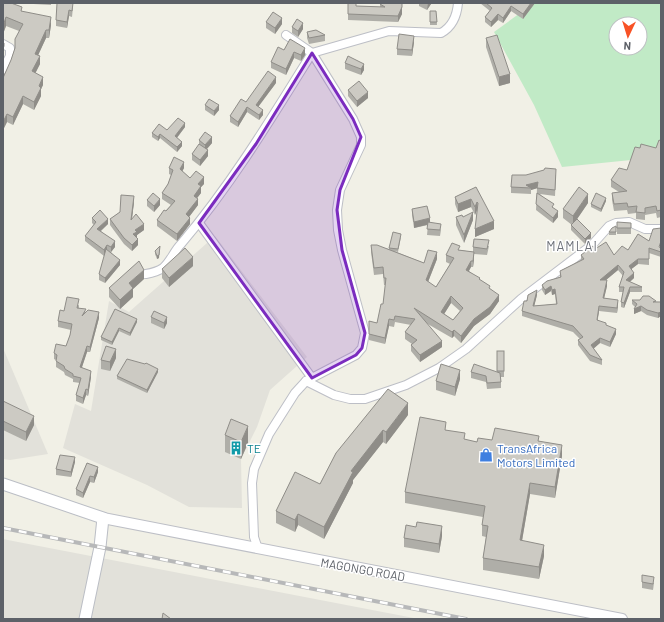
<svg xmlns="http://www.w3.org/2000/svg" width="664" height="622" viewBox="0 0 664 622" font-family="Barlow,sans-serif">
  <rect width="100%" height="100%" fill="#f1f0e6"/>
  <g fill="#e2e1da">
    <path d="M215 236 307 357 270 390 257 427 241 459 242 508 189 507 147 485 63 448 75 404 91 411 109 301 129 312Z"/>
    <path d="M3 348 48 454 10 460 3 459Z"/>
    <path d="M3 539 18 542 419 619H3Z"/>
  </g>
  <path fill="#c1eac6" fill-rule="evenodd" d="M534 3H661V151L631 160 562 167 534 105 494 32ZM616 24H640V48H616Z"/>
  <g fill="none" stroke-linecap="round" stroke-linejoin="round">
    <g stroke="#bdbfc6" stroke-width="10">
      <g id="minor">
        <path d="M3 44 10 48V56L3 69"/>
        <path d="M199 223 312 378"/>
        <path d="M146 274C152 273 157 272 163 268 171 261 174 251 181 244 231 185 271 119 312 53L389 31 441 33C452 27 457 15 458 3"/>
        <path d="M306 381 334 395 350 399H365L406 385 439 368 466 349 521 299 592 245 609 226 616 223 629 222 645 229H661"/>
        <path d="M258 549 254 537 252 483 254 469 269 434 295 393 306 381 356 355 362 348 365 333 342 250 338 230 337 210 340 190 361 145V137L353 119 312 53 286 35"/>
      </g>
    </g>
    <g stroke="#bdbfc6" stroke-width="12">
      <path id="tertiary" d="M103 518 622 619"/>
    </g>
    <g stroke="#bbbec5" stroke-width="13">
      <path id="secondary" d="M3 484 103 518 100 547 85 619"/>
    </g>
    <use href="#minor" stroke="#fff" stroke-width="8"/>
    <use href="#tertiary" stroke="#fff" stroke-width="10"/>
    <use href="#secondary" stroke="#fff" stroke-width="11"/>
    <g stroke="#b7b8b9" stroke-width="4">
      <path id="rail" d="M3 528 466 619"/>
    </g>
    <use href="#rail" stroke="#fff" stroke-width="2.5" stroke-dasharray="8" stroke-linecap="butt"/>
  </g>
  <g fill="#afaea8" fill-rule="evenodd">
    <path d="M3 3 22 11 51 25 49 38H46L38 55 40 64 35 73 43 85 41 89V96L34 110 23 104 13 125 7 122 3 130V78L11 60 15 48 19 31 6 26 3 34Z"/>
    <path d="M16 3H51V5Z"/>
    <path d="M344 3H356V6L380 7V3L402 14 398 22 348 20V3Z"/>
    <path d="M419 3H431V4L427 10 419 6Z"/>
    <path d="M480 3H535L523 19 511 11 503 23 498 20 491 27 485 22V17L490 11Z"/>
    <path d="M73 7 72 17 69 16 67 28 56 26V20Z"/>
    <path d="M430 11H436L437 25H430Z"/>
    <path d="M266 22 282 24 275 34 266 28Z"/>
    <path d="M292 27 303 29 298 37 292 33Z"/>
    <path d="M307 32 325 35V41L309 44 307 38Z"/>
    <path d="M486 38 510 83 499 86 486 47Z"/>
    <path d="M290 39 305 55 301 61 294 58 286 75 271 68V62L284 50Z"/>
    <path d="M414 42 412 56 397 55V49Z"/>
    <path d="M345 63 364 70 361 75 345 69Z"/>
    <path d="M276 83 258 106 263 115 259 120 247 112 238 127 230 122V116L246 102Z"/>
    <path d="M348 90 368 98 357 107 348 96Z"/>
    <path d="M205 105 219 110 214 116 205 110Z"/>
    <path d="M185 127 177 138 182 146 177 152 160 138 158 141 152 137V133Z"/>
    <path d="M199 140 212 143 207 149 208 156 200 166 192 160V154L199 145Z"/>
    <path d="M661 141V217L657 218 656 213 645 215V220L636 219V213L628 214 627 210 614 211 612 200V193L619 192 611 187V180L627 170 640 148H656Z"/>
    <path d="M169 168H184L182 171 190 178 204 184 201 187V193L197 198 198 205 189 217 190 224 177 241 157 226V220L171 205 162 199V193L168 184 171 175 169 174Z"/>
    <path d="M526 175H556L555 196 540 194 554 209 558 217 553 223 536 210 537 188 531 190V194L511 193V187Z"/>
    <path d="M476 187 494 229 475 237 477 210 475 215 471 207 458 212 455 204V197Z"/>
    <path d="M147 200 160 205 154 212 147 206Z"/>
    <path d="M606 201 601 212 591 207V204Z"/>
    <path d="M134 202 132 219 144 230 137 235 136 238 138 245 132 251 124 244 110 225V219Z"/>
    <path d="M588 203 577 219 591 238 585 244 571 230V225H572L563 218V209Z"/>
    <path d="M412 209 441 230 440 236 427 235 428 225 414 228 412 215Z"/>
    <path d="M456 217 473 220 464 243 456 225Z"/>
    <path d="M92 218 108 224 101 231 115 247 111 252 120 265 105 283 99 280V274L105 254 104 256 85 241V236L94 225 92 223Z"/>
    <path d="M631 223V234H617V228Z"/>
    <path d="M616 229V235H609V232Z"/>
    <path d="M638 234 661 248V257L649 253V265L638 264 631 269 634 278 630 282 642 287V292H630L624 308 621 307V302L623 292H619V287L623 276 618 270 606 280 607 286 604 298 618 305 617 313 599 311 597 320 606 325 616 334 610 347 600 343 593 348 602 360V365L590 361 578 345V340L580 339 573 332 522 316V311L527 301 537 295 534 306 556 304 555 294 552 295 551 291 545 295 542 290V285L560 277V271L581 260V255L595 249 614 255 628 250Z"/>
    <path d="M401 237 398 252 394 251 424 263 437 259 428 282 436 287 450 264 446 262V255L460 250 473 252V247L489 246 487 255 474 254V259L473 267H471L469 271 480 280 490 289 499 301 490 314 474 326 461 343 454 336 452 338 426 323 442 347 420 362 411 351V345L412 344 405 339V332L411 325 395 322 394 327 389 326 385 344 369 340V321L377 323 383 304 386 285H384L383 274 374 275 371 252V245L389 249V248ZM451 303 460 311 453 320 444 314Z"/>
    <path d="M155 251 159 258 157 259 155 254Z"/>
    <path d="M193 266 169 287 162 278V269Z"/>
    <path d="M144 279 133 289V297L120 309 109 297V288Z"/>
    <path d="M632 300 661 302V316L658 318 647 315 641 311 634 314 635 307 632 304Z"/>
    <path d="M79 305V308L86 312 99 318 90 352H87L82 367 91 377 88 396 86 395 83 404 76 401V395L80 383 73 382V379L65 375 64 372 56 367V360L54 359V353L66 346 70 335 71 330 58 327V321L64 311Z"/>
    <path d="M115 309 137 322 130 336 119 331 112 345 101 340V337Z"/>
    <path d="M151 317 167 323 164 329 151 323Z"/>
    <path d="M497 351H504V377H501V388L487 389 486 382 471 378V372H497Z"/>
    <path d="M116 358 110 371 101 369V360Z"/>
    <path d="M158 372 147 393 117 379V376Z"/>
    <path d="M460 379 455 396 436 390V381Z"/>
    <path d="M3 401 34 425 26 441 3 430Z"/>
    <path d="M408 415 386 444 383 442 353 480V483L324 539 298 525 295 532 276 523V511L320 484 336 453Z"/>
    <path d="M446 430 465 440 477 442 492 440 539 441 562 456 555 498 530 494 522 541 544 556 539 579 483 570V558L486 537 482 536V525L483 517 405 503V492Z"/>
    <path d="M225 435 248 443 241 459 225 452Z"/>
    <path d="M75 462 71 477 56 475V469Z"/>
    <path d="M87 463 98 472 94 483 90 482 83 498 76 495V489Z"/>
    <path d="M416 527 442 536 439 553 404 547V538Z"/>
    <path d="M642 582 654 583 653 590 642 588Z"/>
  </g>
  <g fill="#8f8d88">
    <path d="M402 3V14L398 22V16Z"/>
    <path d="M428 3H431V4L427 10Z"/>
    <path d="M531 3H535L523 19V14Z"/>
    <path d="M511 6V11L503 23V18Z"/>
    <path d="M69 10V16L67 28V22Z"/>
    <path d="M498 14V20L491 27V22Z"/>
    <path d="M6 17V26L3 34V26Z"/>
    <path d="M51 17V25L49 38V30Z"/>
    <path d="M282 18V24L275 34V28Z"/>
    <path d="M303 23V29L298 37V31Z"/>
    <path d="M46 30V38L35 62V54Z"/>
    <path d="M414 36V42L412 56V50Z"/>
    <path d="M4 46V55L3 57V49Z"/>
    <path d="M305 48V55L301 61V55Z"/>
    <path d="M294 52V58L286 75V69Z"/>
    <path d="M40 56V64L32 80V71Z"/>
    <path d="M364 64V70L361 75V69Z"/>
    <path d="M510 74V83L499 86V77Z"/>
    <path d="M43 77V85L41 89V96L34 110V102L39 86Z"/>
    <path d="M276 77V83L256 110V105Z"/>
    <path d="M368 92V98L357 107V101Z"/>
    <path d="M23 96V104L13 125V117Z"/>
    <path d="M219 105V110L214 116V111Z"/>
    <path d="M247 107V112L238 127V122Z"/>
    <path d="M263 110V115L259 120V115Z"/>
    <path d="M7 114V122L3 130V122Z"/>
    <path d="M185 123V127L175 140V136Z"/>
    <path d="M160 134V138L158 141V137Z"/>
    <path d="M212 137V143L205 151V145Z"/>
    <path d="M182 142V146L177 152V147Z"/>
    <path d="M208 150V156L200 166V160Z"/>
    <path d="M184 162V168L180 176V169Z"/>
    <path d="M204 177V184L201 187V193L194 202V196L198 184Z"/>
    <path d="M538 182V188L531 190V188L526 185Z"/>
    <path d="M588 194V203L573 225V216Z"/>
    <path d="M134 196V202L131 226V220Z"/>
    <path d="M606 198V201L601 212V209Z"/>
    <path d="M160 199V205L154 212V206Z"/>
    <path d="M198 199V205L186 221V214Z"/>
    <path d="M471 199V207L458 212V204Z"/>
    <path d="M477 202V210L475 215V207Z"/>
    <path d="M558 211V217L553 223V218Z"/>
    <path d="M473 212V220L464 243V235Z"/>
    <path d="M190 218V224L177 241V234Z"/>
    <path d="M430 218V224L414 228V222Z"/>
    <path d="M108 219V224L97 234V229Z"/>
    <path d="M494 221V229L475 237V229Z"/>
    <path d="M144 224V230L137 235V237L133 240V234L135 230Z"/>
    <path d="M591 233V238L585 244V239Z"/>
    <path d="M138 239V245L132 251V245Z"/>
    <path d="M115 241V247L111 252V247Z"/>
    <path d="M107 245V251L104 256V250Z"/>
    <path d="M160 246 159 258 157 259V256Z"/>
    <path d="M437 252V259L426 287V280Z"/>
    <path d="M474 252V259L473 267V261Z"/>
    <path d="M193 257V266L169 287V278Z"/>
    <path d="M638 259V264L629 271V266Z"/>
    <path d="M120 260V265L105 283V278Z"/>
    <path d="M471 261V267L466 276V270Z"/>
    <path d="M618 265V270L600 285V280Z"/>
    <path d="M144 270V279L133 289V297L120 309V300L129 283Z"/>
    <path d="M634 273V278L626 285V280Z"/>
    <path d="M607 280V286L603 303V298Z"/>
    <path d="M551 286V291L545 295V290Z"/>
    <path d="M630 287V292L624 308V303Z"/>
    <path d="M555 289V294L552 295V290Z"/>
    <path d="M537 290V295L533 311V306Z"/>
    <path d="M499 295V301L490 314 474 326 461 343V336L474 319Z"/>
    <path d="M451 296V303L441 319V312Z"/>
    <path d="M618 300V305L617 313V308Z"/>
    <path d="M599 306V311L597 325V320Z"/>
    <path d="M641 306V311L634 314V309Z"/>
    <path d="M99 312V318L90 352V347Z"/>
    <path d="M661 312V316L658 318V313Z"/>
    <path d="M167 317V323L164 329V323Z"/>
    <path d="M137 319V322L130 336V333Z"/>
    <path d="M389 319V326L385 344V338Z"/>
    <path d="M119 328V331L112 345V342Z"/>
    <path d="M616 329V334L610 347V342Z"/>
    <path d="M454 330V336L452 338V332Z"/>
    <path d="M600 338V343L591 351V345Z"/>
    <path d="M442 341V347L420 362V355Z"/>
    <path d="M87 346V352L80 373V367Z"/>
    <path d="M116 349V358L110 371V362Z"/>
    <path d="M158 369V372L147 393V390Z"/>
    <path d="M460 370V379L455 396V387Z"/>
    <path d="M91 371V377L88 396V390Z"/>
    <path d="M86 389V395L83 404V398Z"/>
    <path d="M408 403V415L386 444V432Z"/>
    <path d="M34 416V425L26 441V432Z"/>
    <path d="M248 426V443L241 459V442Z"/>
    <path d="M383 430V442L353 480V483L324 539V527L351 471Z"/>
    <path d="M562 445V456L555 498V487Z"/>
    <path d="M75 457V462L71 477V472Z"/>
    <path d="M98 467V472L94 483V477Z"/>
    <path d="M90 476V482L83 498V493Z"/>
    <path d="M530 483V494L520 552V540Z"/>
    <path d="M298 514V525L295 532V520Z"/>
    <path d="M442 526V536L439 553V544Z"/>
    <path d="M544 545V556L539 579V567Z"/>
  </g>
  <g fill="#cccac3" stroke="#8f8d88" fill-rule="evenodd">
    <path d="M3 3H11L22 7 21 11 51 17 49 30H46L35 54 40 56 32 71 43 77 39 86 41 88 34 102 23 96 13 117 7 114 3 122V78L11 60 15 48V39L23 24 6 17 3 26Z"/>
    <path d="M57 3H73L72 11 69 10 67 22 56 20Z"/>
    <path d="M348 3H356V6L385 7 380 4V3H402V7L398 16 348 14Z"/>
    <path d="M486 3H531L523 14 511 6 503 18 498 14 491 22 485 17 492 8Z"/>
    <path d="M430 11H436L437 22H430Z"/>
    <path d="M273 12 282 18 275 28 266 22Z"/>
    <path d="M297 19 303 23 298 31 292 27Z"/>
    <path d="M316 30 325 35 309 38 307 32Z"/>
    <path d="M399 34 414 36 412 50 397 49Z"/>
    <path d="M497 35 510 74 499 77 486 38Z"/>
    <path d="M290 39 305 48 301 55 294 52 286 69 271 62 278 47 284 50Z"/>
    <path d="M3 42 4 43V46L3 49Z"/>
    <path d="M348 56 364 64 361 69 345 63Z"/>
    <path d="M268 71 276 77 256 105 263 110 259 115 247 107 238 122 230 116 241 99 246 102Z"/>
    <path d="M359 81 368 92 357 101 348 90Z"/>
    <path d="M209 99 219 105 214 111 205 105Z"/>
    <path d="M178 118 185 123 175 136 182 142 177 147 160 134 158 137 152 133 159 124 167 130Z"/>
    <path d="M205 132 212 137 205 145 199 140Z"/>
    <path d="M659 140 661 141V210L657 211 656 206 645 208V213L636 212 637 206 628 207 627 203 614 204 612 193 627 191 611 180 619 168 627 170 635 147 640 148 641 144 656 148Z"/>
    <path d="M199 144 208 150 200 160 192 154Z"/>
    <path d="M174 157 184 162 180 169 190 178 196 171 204 177 198 184 201 186 194 196 198 199 186 214 190 218 177 234 157 220 164 210 166 211 175 201 162 193 168 184 173 170 169 168Z"/>
    <path d="M545 168 556 169 555 190 537 188 538 182 526 185 531 188 511 187 512 175H526L544 170Z"/>
    <path d="M476 187 494 221 475 229 478 203 477 202 475 207 471 199 458 204 455 197Z"/>
    <path d="M579 187 588 194 573 216 563 209Z"/>
    <path d="M153 193 160 199 154 206 147 200Z"/>
    <path d="M537 193 554 204 552 207 558 211 553 218 536 204Z"/>
    <path d="M596 193 606 198 601 209 591 204Z"/>
    <path d="M121 195 134 196 131 220 136 214 144 224 135 230 137 232 133 234 138 239 132 245 124 238 110 219 120 212Z"/>
    <path d="M427 206 430 218 414 222 412 209Z"/>
    <path d="M100 210 108 219 97 229 115 241 111 247 107 245 104 250 85 236 96 222 92 218Z"/>
    <path d="M473 212 464 235 456 217 462 215 463 217Z"/>
    <path d="M577 219 591 233 585 239 571 225Z"/>
    <path d="M428 222 441 224 440 230 427 229Z"/>
    <path d="M617 222 631 223V228H617Z"/>
    <path d="M616 226V232H609L612 228Z"/>
    <path d="M661 228V241L659 247 661 248V252L649 248V259H638L629 266 634 273 626 280 642 287H630L624 303 621 302 624 287H619L624 272 618 265 600 280H607L603 298 618 300 617 308 599 306 597 320 606 323V325L616 329 610 342 600 338 591 345 602 360 590 355 578 340 583 337 573 326 522 311 524 301H527L528 295 537 290 533 306 557 304 555 289 552 290 551 286 545 290 542 285 547 281 561 277 560 271 584 259 581 255 593 246 595 249 606 242 614 255 622 246 628 250 638 234 649 241 653 229Z"/>
    <path d="M393 232 401 234 398 249 389 248Z"/>
    <path d="M474 239 489 240 487 249 473 247Z"/>
    <path d="M452 243 460 246 458 250 474 252 473 261H471L466 270 480 278 479 279 490 286 489 288 499 295 490 307 474 319 461 336 454 330 452 332 414 308 442 341 420 355 411 345 417 340 405 332 415 319 395 316 394 320 389 319 385 338 369 334V321L377 323 381 304H383L386 278H384L383 267 374 268 371 245H377L424 263 428 250 437 252 426 280 436 287 454 258 446 255ZM451 296 463 308 453 320 441 312Z"/>
    <path d="M160 246 159 255 157 256 155 251Z"/>
    <path d="M185 248 193 257 169 278 162 269Z"/>
    <path d="M106 249 120 260 105 278 99 274Z"/>
    <path d="M139 261 144 270 129 283 133 288 120 300 109 288Z"/>
    <path d="M643 296H649L656 301 653 302H661V312L658 313 647 310 641 306 634 309 637 304 632 300H640Z"/>
    <path d="M67 297 79 299 77 308 86 309 82 316 88 310 99 312 90 347 87 346 80 367 91 371 88 390 86 389 83 398 76 395 81 378 73 376V374L65 369 64 366 56 361 57 355 54 353 56 344 66 346 70 335 72 324 58 321 60 310 64 311Z"/>
    <path d="M115 309 137 319 130 333 119 328 112 342 101 337Z"/>
    <path d="M154 311 167 317 164 323 151 317Z"/>
    <path d="M106 346 116 349 110 362 101 360Z"/>
    <rect x="497" y="351" width="7" height="20"/>
    <path d="M127 359 145 364 146 363 158 369 147 390 117 376Z"/>
    <path d="M441 364 460 370 455 387 436 381Z"/>
    <path d="M474 364 500 373 501 382 487 383 486 376 471 372Z"/>
    <path d="M388 389 408 403 386 432 383 430 351 471 353 472 324 527 298 514 295 520 276 511 295 472 320 484 336 453Z"/>
    <path d="M3 401 34 416 26 432 3 421Z"/>
    <path d="M420 417 446 422 445 430 465 433 464 439 477 442 478 438 492 440 495 428 539 436 538 441 562 445 555 487 530 483 520 540 544 545 539 567 483 558 488 526 482 525 485 506 405 492Z"/>
    <path d="M231 419 248 426 241 442 225 435Z"/>
    <path d="M60 455 75 457 71 472 56 469Z"/>
    <path d="M87 463 98 467 94 477 90 476 83 493 76 489Z"/>
    <path d="M417 522 442 526 439 544 404 538 406 525 416 527Z"/>
    <path d="M642 575 654 577 653 584 642 582Z"/>
    <path d="M163 613 171 619H162Z"/>
  </g>
  <path fill="#7b2cbf" fill-opacity="0.2" stroke="#7b2cbf" stroke-width="3" stroke-linejoin="round" d="M312 53 353 119 361 137 340 190 337 210 342 250 365 333 362 348 356 355 312 378 199 223 256 144Z"/>
  <defs>
    <g id="building-bare" transform="scale(1.08)"><path d="M-4-6H4V6H1V3H-1V6H-4ZM-2.5-4.3h1.7v1.8h-1.7ZM.8-4.3h1.7v1.8H.8ZM-2.5-1h1.7V.8h-1.7ZM.8-1h1.7V.8H.8Z" fill="#0f9aa8" stroke="#fff" stroke-width="2.5" paint-order="stroke"/></g>
    <g id="shop-bare" transform="scale(1.08)"><path d="M-5-2.5h2.3a2.7 3.5 0 0 1 5.4 0H5L5.5 6h-11ZM-1.5-2.5h3a1.5 2.3 0 0 0-3 0Z" fill="#3f7fe0" stroke="#fff" stroke-width="2.5" paint-order="stroke"/></g>
  </defs>
  <g fill-rule="evenodd">
    <use href="#building-bare" x="236" y="448"/>
    <use href="#shop-bare" x="486" y="455"/>
  </g>
  <g text-anchor="middle" dominant-baseline="central" stroke-width="3" stroke-linejoin="round" paint-order="stroke">
    <g font-size="12" fill="#0d838f" stroke="#fff" text-anchor="start">
      <text x="247" y="448">TE</text>
    </g>
    <g font-size="12" fill="#366cbe" stroke="#fff" text-anchor="start">
      <text x="497" y="448">TransAfrica<tspan x="497" dy="14">Motors Limited</tspan></text>
    </g>
    <g font-size="12" fill="#5d6168" stroke="#fff">
      <text transform="translate(363 569) rotate(10)">MAGONGO ROAD</text>
    </g>
    <g font-size="13" letter-spacing="1" fill="#6e727a" stroke="#fff">
      <text x="572" y="246">MAMLAI</text>
    </g>
  </g>
  <rect width="664" height="622" fill="none" stroke="#5d6168" stroke-width="8"/>
  <g transform="translate(628 36) rotate(184)"><circle r="19" fill="#ffffff" stroke="#bec0c3"/>
  <path d="M0-3L7 15L0 10L-7 15Z" fill="#f85225"/>
  <text y="-6" font-size="11" font-weight="bold" text-anchor="middle" fill="#5d6168">N</text>
  </g>
</svg>
